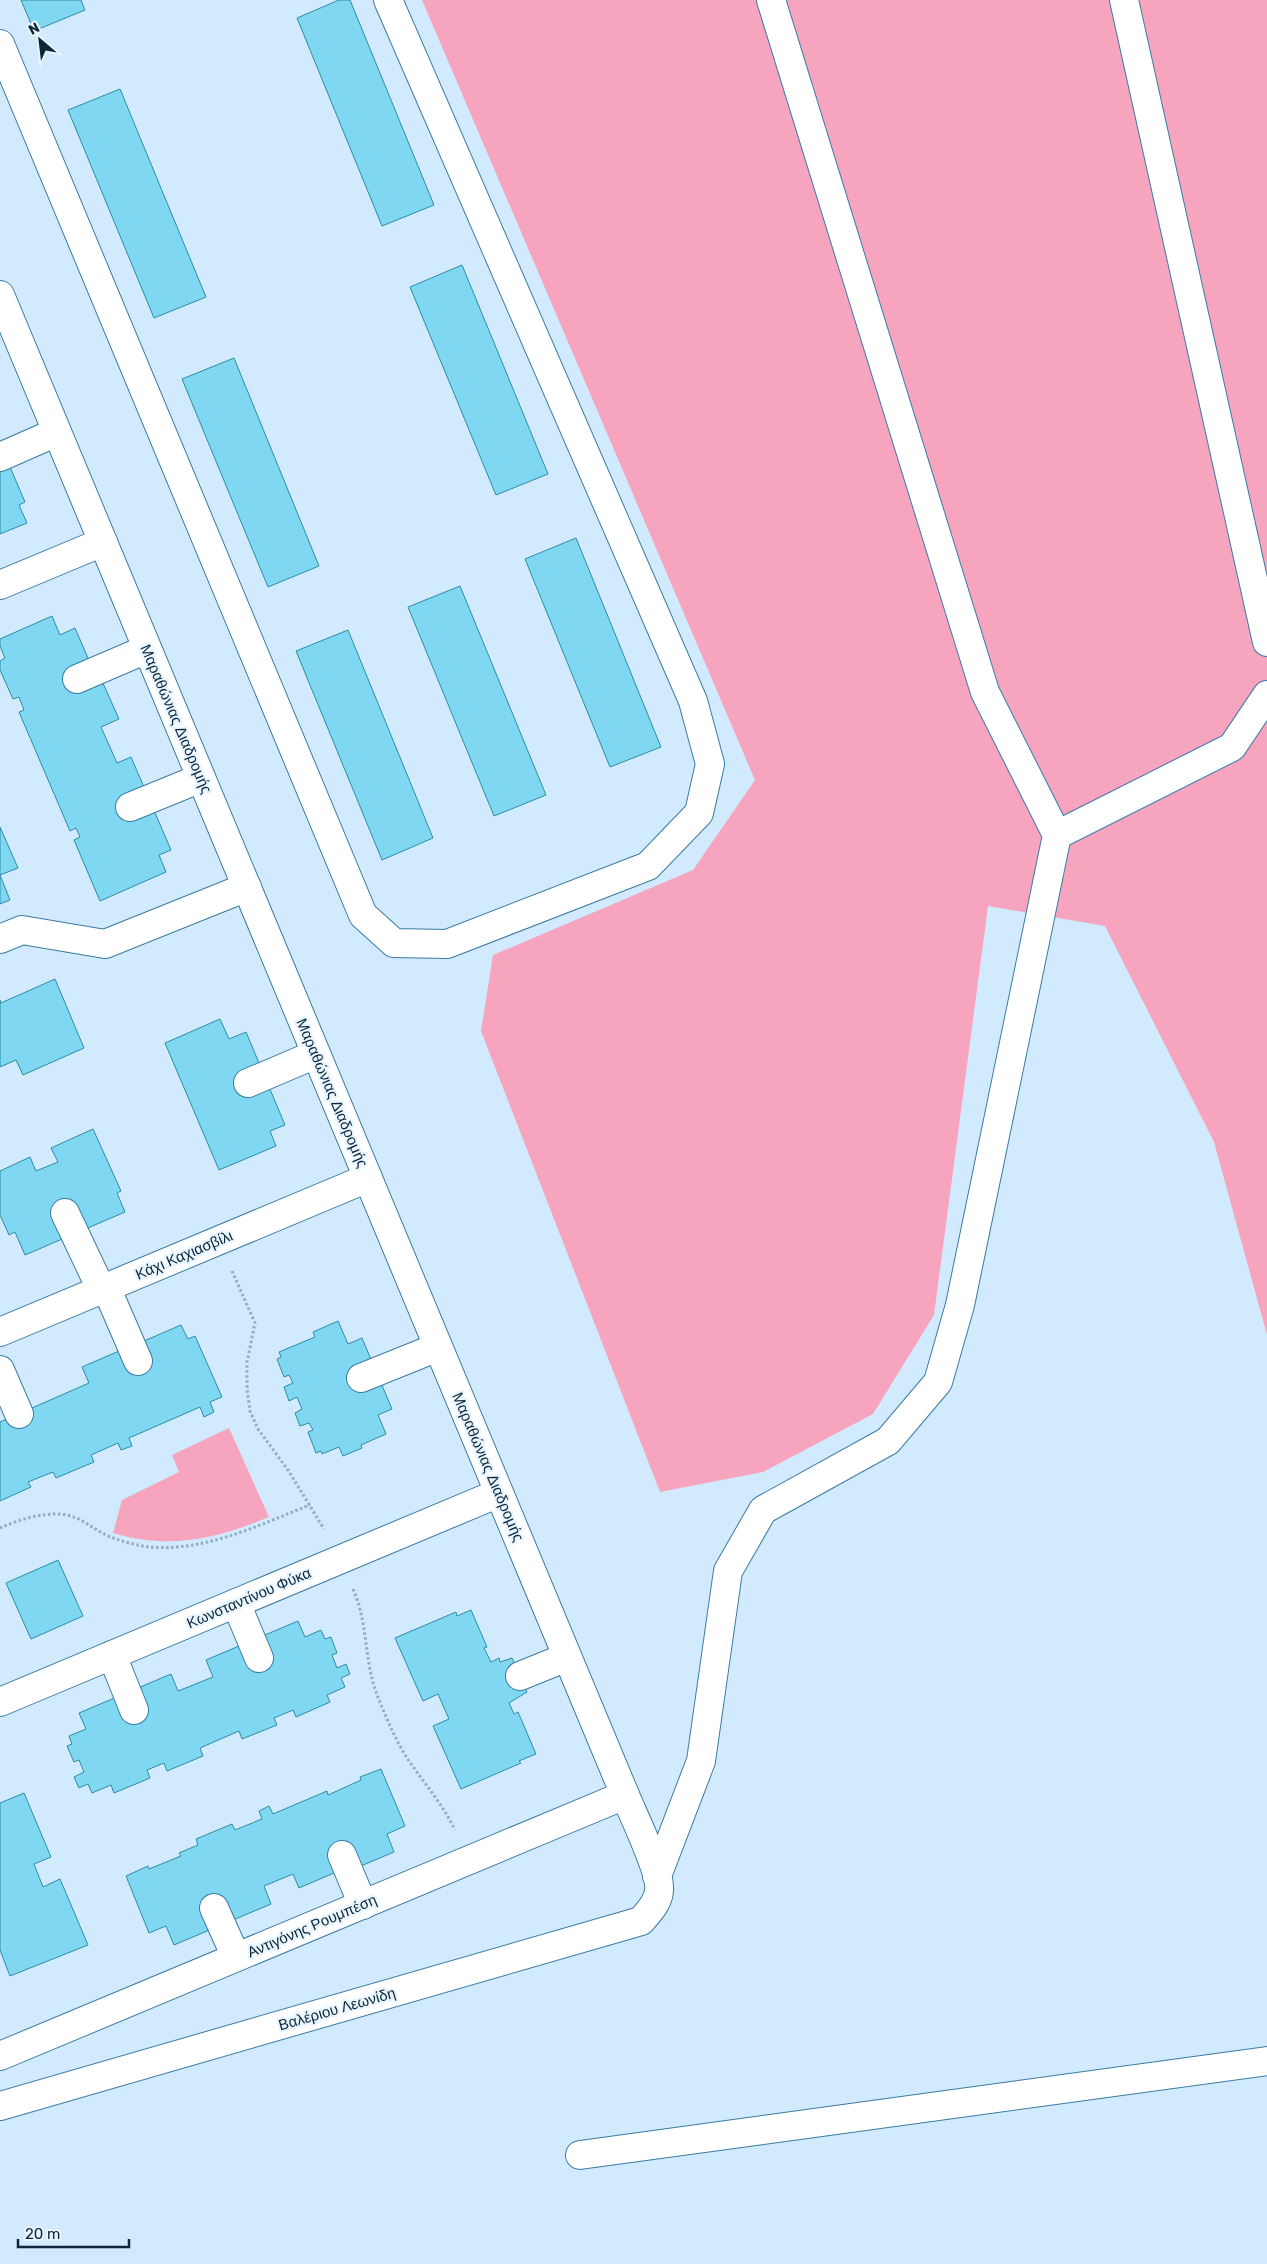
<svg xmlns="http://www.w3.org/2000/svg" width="1267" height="2264" viewBox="0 0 1267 2264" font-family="Rubik,sans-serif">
  <rect width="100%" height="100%" fill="#d1eafd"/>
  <g fill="#f7a5be">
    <path d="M422 0H1267V1335L1214 1142 1105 926 988 906 934 1315 873 1414 763 1472 660 1492 481 1031 493 955 693 870 755 780Z"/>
    <path d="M229 1428 269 1517C216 1539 170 1550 113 1533L122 1500 179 1472 172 1455Z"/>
  </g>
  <g fill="#7fd7f2" stroke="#2e8ca5">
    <path d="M21 0H81L85 10 34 31Z"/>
    <path d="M339 0H350L434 205 382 226 297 18Z"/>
    <path d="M120 89 206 297 154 318 68 110Z"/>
    <path d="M462 265 548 474 496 495 410 287Z"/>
    <path d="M234 358 319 566 268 587 182 379Z"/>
    <path d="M7 460 25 502 19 505 27 523 0 534V463Z"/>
    <path d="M576 538 661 747 610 767 525 559Z"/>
    <path d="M460 586 546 795 494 816 408 607Z"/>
    <path d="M52 616 60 635 75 628 91 665 102 681 119 719 101 727 117 763 131 757 171 850 159 855 166 872 100 901 74 840 80 837 76 828 70 831 19 712 24 710 19 697 13 699 0 670V661L5 658 0 646V639Z"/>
    <path d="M348 630 433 838 382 860 296 651Z"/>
    <path d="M0 827 18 868 0 875 10 900 0 904Z"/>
    <path d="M55 979 84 1048 23 1075 16 1060 0 1067V1000L1 1003Z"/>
    <path d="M220 1019 229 1039 246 1032 285 1125 270 1131 276 1146 219 1170 165 1043Z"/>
    <path d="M93 1129 121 1191 117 1193 125 1212 25 1255 15 1232 9 1235 0 1215V1171L30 1157 36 1171 58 1162 51 1148Z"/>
    <path d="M338 1321 348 1344 362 1338 392 1409 378 1415 386 1434 361 1445 362 1448 343 1456 339 1447 322 1454 321 1451 316 1453 308 1432 313 1430 309 1423 300 1426 295 1413 302 1409 297 1397 289 1401 284 1387 293 1383 289 1375 284 1377 277 1359 281 1357 279 1352 315 1337 313 1332Z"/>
    <path d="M181 1325 188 1339 195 1336 222 1397 210 1402 214 1412 204 1417 200 1407 129 1438 132 1446 121 1450 118 1443 91 1455 94 1462 56 1478 53 1472 28 1482 31 1487 0 1501V1422L89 1383 82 1367 119 1351 138 1361 151 1355 144 1341Z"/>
    <path d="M58 1560 83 1616 31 1639 6 1583Z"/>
    <path d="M471 1610 487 1647 484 1648 491 1662 499 1658 500 1662 512 1658 527 1692 509 1703 514 1714 518 1712 536 1754 519 1761 521 1763 461 1789 433 1726 449 1719 438 1694 423 1701 395 1638 456 1612 457 1616Z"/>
    <path d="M298 1621 305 1637 321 1630 325 1639 331 1637 337 1653 332 1655 337 1668 346 1664 350 1674 341 1678 345 1687 327 1695 330 1702 296 1717 293 1710 274 1718 277 1725 242 1739 239 1731 200 1748 203 1756 167 1771 164 1763 147 1770 150 1778 114 1793 111 1785 92 1793 88 1784 79 1788 74 1777 84 1772 79 1760 74 1762 67 1746 72 1744 69 1736 86 1729 79 1713 171 1674 178 1691 213 1677 206 1660Z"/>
    <path d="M381 1769 405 1826 387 1834 394 1852 356 1868 341 1870 299 1888 293 1874 264 1886 271 1904 174 1945 166 1926 149 1933 126 1876 148 1866 149 1869 181 1856 179 1853 198 1845 196 1839 232 1824 235 1830 262 1819 259 1811 269 1806 273 1814 327 1791 328 1795 361 1780 360 1777Z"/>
    <path d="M24 1793 51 1857 34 1864 43 1887 60 1879 88 1945 10 1976 0 1950V1803Z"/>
  </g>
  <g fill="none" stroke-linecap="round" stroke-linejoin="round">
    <g stroke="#3a7ba5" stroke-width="30">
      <g id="minor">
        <path d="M1124 0 1267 642"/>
        <path d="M0 44 363 915 394 943 447 944 648 866 699 813 710 764 693 701 388 0"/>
        <path d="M0 295 625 1795C633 1815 662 1873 659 1891 658 1903 648 1913 641 1921L0 2106"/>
        <path d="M0 457 57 432"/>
        <path d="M0 585 103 542"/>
        <path d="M77 679 147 649"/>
        <path d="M130 807 201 778"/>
        <path d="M1057 835 1232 747 1267 695"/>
        <path d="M0 939 22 930 105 944 247 887"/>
        <path d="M248 1083 316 1054"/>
        <path d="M65 1213 101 1289"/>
        <path d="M106 1287 138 1361"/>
        <path d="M0 1332 368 1178"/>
        <path d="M0 1370 19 1414"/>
        <path d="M361 1378 438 1347"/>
        <path d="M236 1603 259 1658"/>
        <path d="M112 1655 134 1710"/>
        <path d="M520 1676 567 1657"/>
        <path d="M0 1702 499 1493"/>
        <path d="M342 1855 363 1905"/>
        <path d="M657 1876 701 1761 728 1571 763 1510 888 1441 938 1382 960 1305 1057 835 985 692 771 0"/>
        <path d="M214 1908 236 1957"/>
        <path d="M0 2056 625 1795"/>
        <path d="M580 2155 1267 2061"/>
      </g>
    </g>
    <g stroke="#94adc0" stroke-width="3" stroke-dasharray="2.5 2.5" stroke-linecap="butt">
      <path d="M232 1271 255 1323 247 1362V1389L250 1411 258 1429 288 1470 324 1529"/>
      <path d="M0 1528C20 1519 49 1510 71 1516 84 1520 95 1530 108 1536 120 1541 135 1545 149 1547 205 1552 259 1525 310 1505"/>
      <path d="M353 1589C368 1622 364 1659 376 1692 385 1715 395 1740 409 1761 425 1784 443 1805 455 1830"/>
    </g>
    <use href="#minor" stroke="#fff" stroke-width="28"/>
  </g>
  <g text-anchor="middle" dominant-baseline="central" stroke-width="4.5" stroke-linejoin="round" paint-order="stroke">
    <g font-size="15" fill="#0d283a" stroke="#e9f5ff">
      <text transform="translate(176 719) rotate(67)">Μαραθώνιας Διαδρομής</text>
      <text transform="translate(332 1093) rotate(67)">Μαραθώνιας Διαδρομής</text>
      <text transform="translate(184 1255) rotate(-23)">Κάχι Καχιασβίλι</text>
      <text transform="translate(488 1467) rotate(67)">Μαραθώνιας Διαδρομής</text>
      <text transform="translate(249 1598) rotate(-23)">Κωνσταντίνου Φύκα</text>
      <text transform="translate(312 1926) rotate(-23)">Αντιγόνης Ρουμπέση</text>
      <text transform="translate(337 2009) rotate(-16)">Βαλέριου Λεωνίδη</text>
    </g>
  </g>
  <g transform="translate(40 40) rotate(332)" stroke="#e9f5ff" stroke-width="4" paint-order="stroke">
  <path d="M0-4L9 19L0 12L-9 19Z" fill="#0d283a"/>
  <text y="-8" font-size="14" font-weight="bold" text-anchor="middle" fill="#0d283a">N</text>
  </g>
  <path d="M18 2239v8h111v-8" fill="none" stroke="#0d283a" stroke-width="2.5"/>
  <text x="25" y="2239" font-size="15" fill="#0d283a" stroke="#e9f5ff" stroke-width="4" paint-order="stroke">20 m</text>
</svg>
